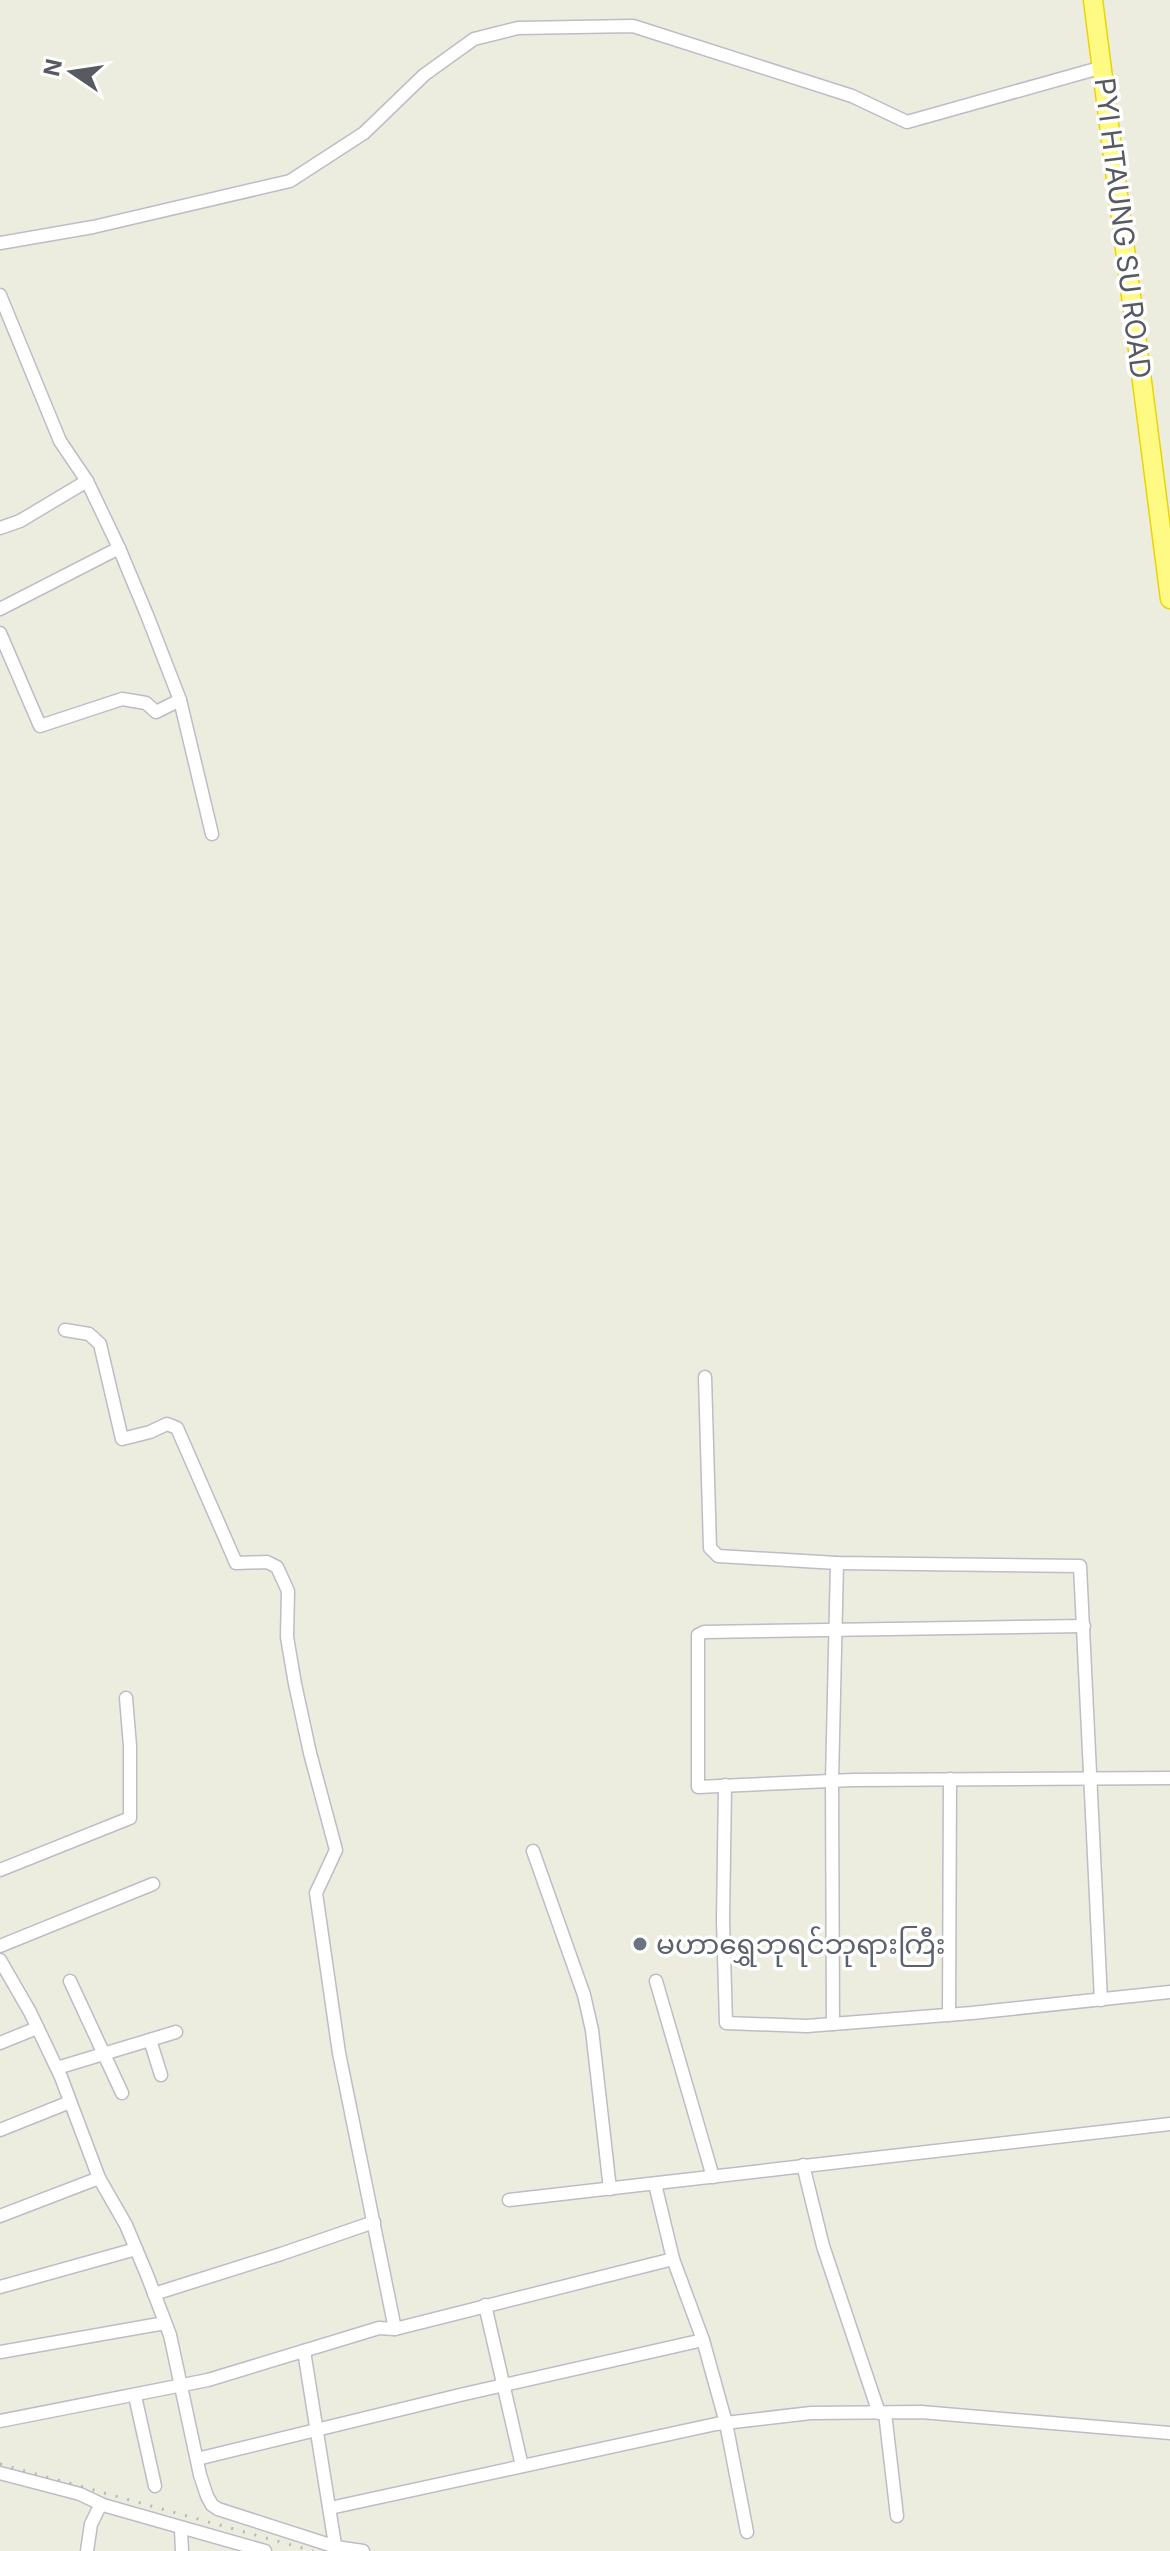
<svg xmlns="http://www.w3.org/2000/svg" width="1170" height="2551" viewBox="0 0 1170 2551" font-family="Inter,'Noto Sans Myanmar',sans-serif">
  <rect width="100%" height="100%" fill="#ededdf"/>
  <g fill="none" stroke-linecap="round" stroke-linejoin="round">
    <g stroke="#bcbdc5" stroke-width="15">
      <g id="minor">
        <path d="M0 243 93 227 290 181 364 133 424 75 474 39 518 28 633 26 852 96 907 122 1103 67"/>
        <path d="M0 295 60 441 87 481 119 548 147 615 180 700 212 834"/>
        <path d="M0 528 20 521 87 481"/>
        <path d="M0 609 119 548"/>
        <path d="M0 633 40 726 122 699 146 703 156 712 180 700"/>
        <path d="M65 1330 89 1334 100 1344 122 1439 150 1432 167 1424 177 1428 236 1563 267 1562 277 1567 288 1591 287 1637 295 1684 310 1753 336 1850 316 1893 339 2053 395 2329"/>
        <path d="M705 1377 710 1548 718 1556 837 1563 1080 1566 1101 2000"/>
        <path d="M1084 1626 704 1632 698 1635V1787L853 1780 1170 1778"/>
        <path d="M725 1785 723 1921 726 2023 807 2026 972 2013 1170 1992"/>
        <path d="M533 1851 584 1995 592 2030 610 2189"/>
        <path d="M0 1870 130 1818V1746L126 1698"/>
        <path d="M0 1946 153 1884"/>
        <path d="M0 1960 30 2012 61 2077 99 2178 126 2225 147 2275 170 2335 200 2475 207 2496 212 2505 218 2509 336 2547 363 2551"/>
        <path d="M70 1981 122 2093"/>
        <path d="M656 1981 713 2177"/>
        <path d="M949 2015 950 1779"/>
        <path d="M833 2024 832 1781 837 1563"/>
        <path d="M150 2040 161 2075"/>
        <path d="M0 2043 37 2028"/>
        <path d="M57 2068 176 2032"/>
        <path d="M0 2130 70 2102"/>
        <path d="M803 2165 823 2246 879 2413"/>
        <path d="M655 2184 673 2259 703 2340 726 2423 747 2532"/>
        <path d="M509 2200 1170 2124"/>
        <path d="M0 2216 99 2178"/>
        <path d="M0 2287 136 2249"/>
        <path d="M154 2294 281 2254 374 2222"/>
        <path d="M485 2305 522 2466"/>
        <path d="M304 2351 336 2551"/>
        <path d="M0 2352 165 2323"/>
        <path d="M135 2396 155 2486"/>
        <path d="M885 2413 897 2516"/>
        <path d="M0 2421 208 2380 379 2328 395 2329 673 2259"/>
        <path d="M197 2459 460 2395 703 2340"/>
        <path d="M0 2473 80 2494 103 2505 265 2551"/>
        <path d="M330 2508 716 2424 811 2413 921 2412 1170 2433"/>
        <path d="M181 2529 182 2551"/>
        <path d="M87 2551 91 2524 101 2504"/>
      </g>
    </g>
    <g stroke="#ecd400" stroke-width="21">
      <path id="highway" d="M1093 0 1170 599"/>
    </g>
    <use href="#minor" stroke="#fff" stroke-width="12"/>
    <use href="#highway" stroke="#fffa84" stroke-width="18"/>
    <path stroke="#b7b8b8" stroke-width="3" stroke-dasharray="2 10" stroke-linecap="butt" d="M0 2464 313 2551"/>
  </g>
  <circle fill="#6b7280" stroke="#fff" stroke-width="3" cx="640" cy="1944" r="8"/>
  <g text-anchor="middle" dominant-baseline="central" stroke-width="7" stroke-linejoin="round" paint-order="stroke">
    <g font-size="28" fill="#585a62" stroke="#fff">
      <text transform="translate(1123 228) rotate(83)">PYI HTAUNG SU ROAD</text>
    </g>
    <g font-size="28" fill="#5b616d" stroke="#fff" text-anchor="start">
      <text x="656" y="1944">မဟာရွှေဘုရင်ဘုရားကြီး</text>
    </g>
  </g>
  <g transform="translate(72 72) rotate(283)" stroke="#ffffff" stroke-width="6" paint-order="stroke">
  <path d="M0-6L14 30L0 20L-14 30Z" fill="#585a62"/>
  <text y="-12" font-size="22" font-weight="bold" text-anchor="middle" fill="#585a62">N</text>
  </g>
</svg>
